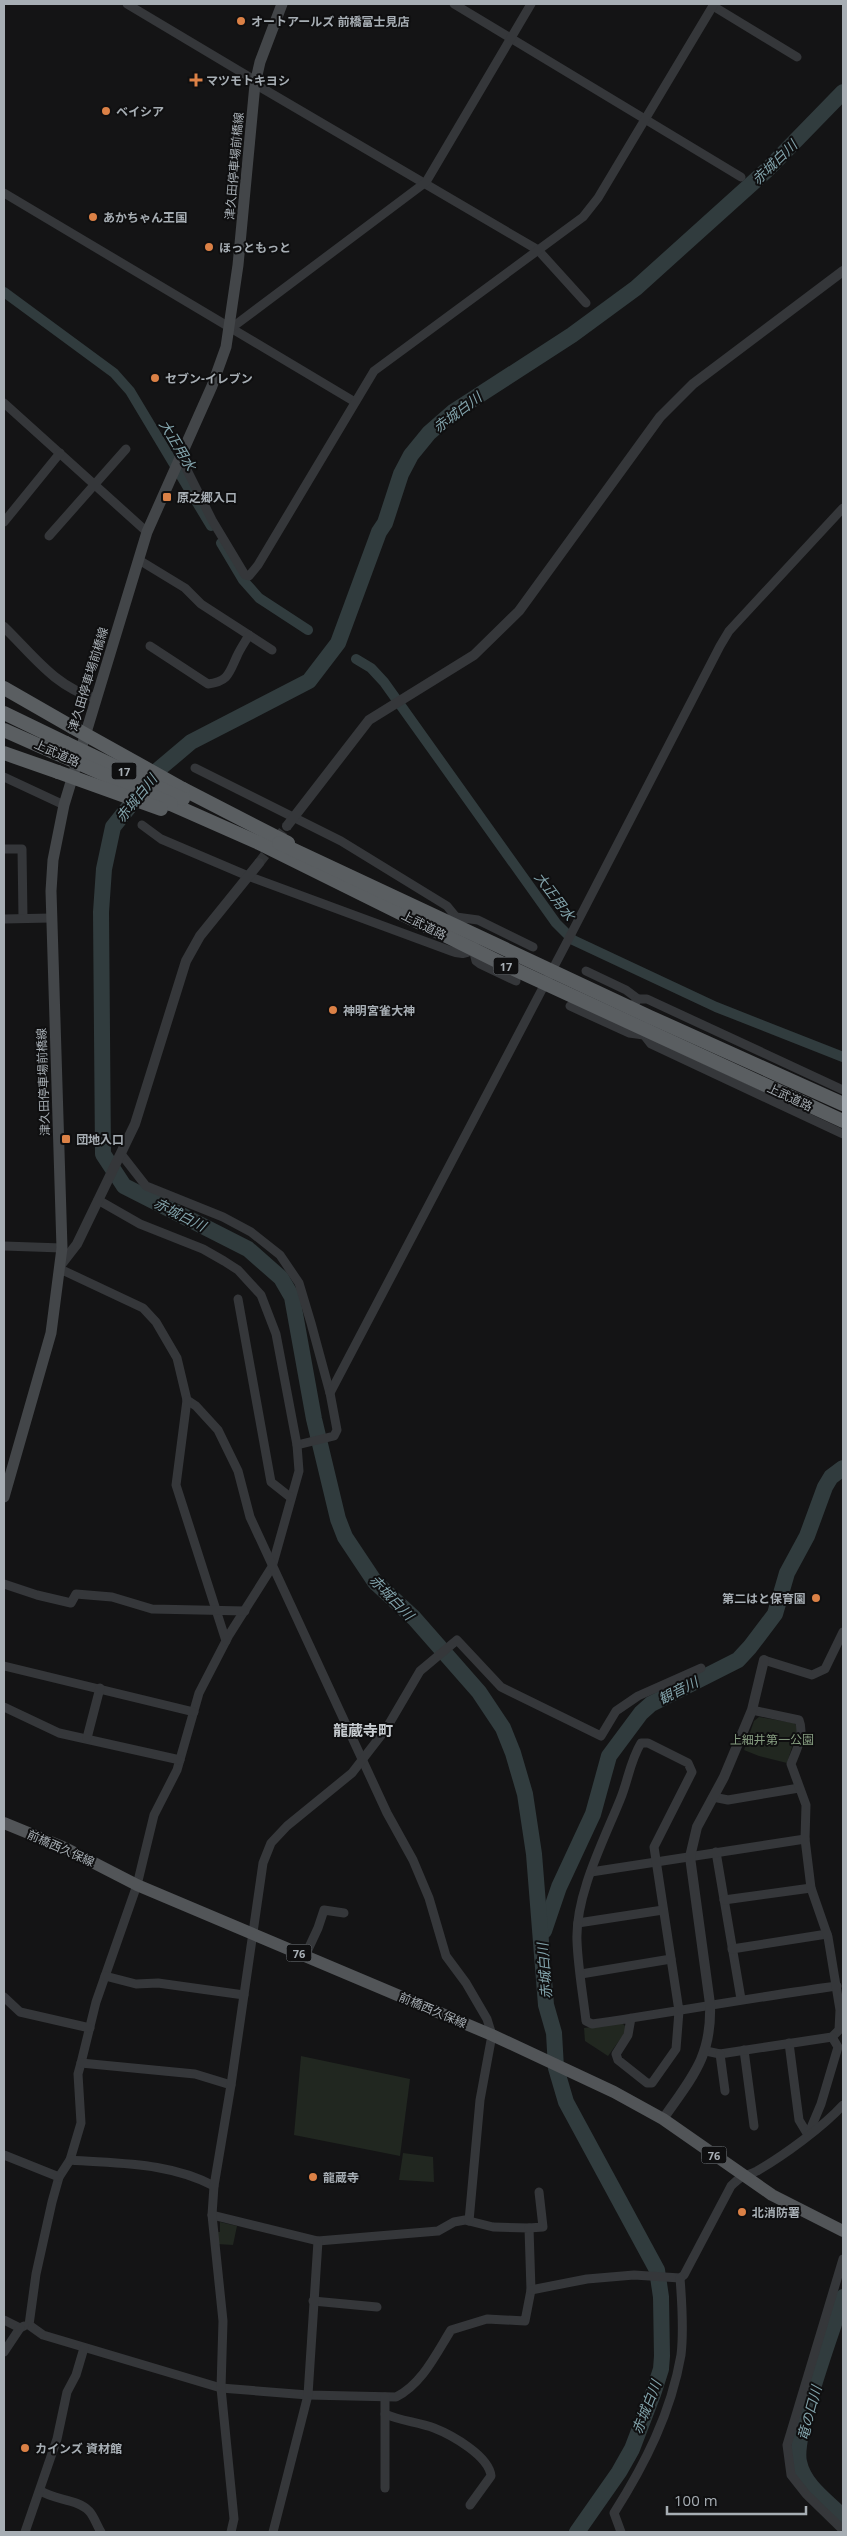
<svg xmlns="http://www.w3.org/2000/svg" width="847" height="2536" viewBox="0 0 847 2536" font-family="'Open Sans','Noto Sans JP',sans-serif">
  <rect width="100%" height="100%" fill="#141415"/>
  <g fill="#212720">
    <path d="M759 1717 794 1723 798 1728 787 1763 759 1756 744 1750 754 1721Z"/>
    <path d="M622 2023 626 2027 624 2034 608 2056 585 2041 584 2028Z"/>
    <path d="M301 2056 410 2079 400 2156 294 2135Z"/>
    <path d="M403 2153 433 2157 434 2182 399 2180Z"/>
    <path d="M220 2222 237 2226 233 2245 217 2244 216 2232H220Z"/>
  </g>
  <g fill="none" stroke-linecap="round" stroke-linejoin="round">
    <g stroke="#313c3e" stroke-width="10">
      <path d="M4 292 114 373 130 391 211 526"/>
      <path d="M221 543 243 580 259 598 308 630"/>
      <path d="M356 659 371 668 384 682 556 923 573 940 716 1007 843 1057"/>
    </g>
    <g stroke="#313c3e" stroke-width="16">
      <path d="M544 1931 559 1887 593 1814 609 1756 641 1713 651 1704 738 1660 750 1647 775 1614 787 1573 807 1536 825 1487 831 1477 843 1468"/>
      <path d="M843 2297C833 2329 793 2435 799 2462 804 2486 827 2501 843 2517"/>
      <path d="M577 2532 619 2472 632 2449 653 2394 661 2369 662 2356 661 2297 657 2270 566 2102 556 2068 554 2033 546 2005 534 1854 525 1794 513 1753 503 1728 479 1692 414 1618 375 1582 345 1537 338 1519 314 1419 292 1297 281 1278 248 1249 124 1186 103 1154 101 912 104 869 113 827 159 769 191 742 309 681 338 643 379 532 385 523 401 474 411 455 429 433 453 412 572 335 636 288 768 169 843 92"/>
    </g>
    <path stroke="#313335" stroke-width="10" stroke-dasharray="10 5" stroke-linecap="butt" d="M259 863 287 826"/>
    <g stroke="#35373a" stroke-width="9">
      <path d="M127 4 256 81"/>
      <path d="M454 4 741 177"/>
      <path d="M713 6 797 57"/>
      <path d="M255 84 538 250 586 303"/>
      <path d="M4 193 355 402"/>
      <path d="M230 329 426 182 531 4"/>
      <path d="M4 403 147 532"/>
      <path d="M180 456 212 520 245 575 249 576 258 565 374 371 583 217 598 198 714 4"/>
      <path d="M4 522 60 453"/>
      <path d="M49 536 126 449"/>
      <path d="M139 560 185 588 201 604 272 650"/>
      <path d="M150 646 208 684C229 681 229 673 237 656 240 649 245 642 249 635"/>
      <path d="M195 768 341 841 447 906 456 917 458 927"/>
      <path d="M4 777 64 805"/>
      <path d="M142 825 161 839 248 876 451 951C461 955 468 955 475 946"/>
      <path d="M4 849H22L23 918"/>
      <path d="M456 917 478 920 533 947"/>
      <path d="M4 919 51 918"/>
      <path d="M473 949 476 961 480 964 516 981"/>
      <path d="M586 971 626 990 638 999"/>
      <path d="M570 1006 629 1033 644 1035"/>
      <path d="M632 1007 638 999H647L843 1090"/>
      <path d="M646 1026 644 1035 651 1044 843 1134"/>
      <path d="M121 1154 146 1186 223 1217 251 1232 280 1255 299 1283 311 1323 330 1393 337 1430 334 1436 297 1445"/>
      <path d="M98 1200 140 1224 203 1249 224 1261 238 1270 261 1295 276 1334 297 1445 299 1471 272 1567 229 1635 199 1693 177 1770 154 1815 137 1885 96 2002 81 2063 78 2074 81 2123 70 2160 59 2177 52 2202 36 2274 29 2325 43 2335 221 2388 308 2395 396 2397C422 2384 436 2354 451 2330L487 2319 525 2321 531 2290 529 2228 493 2227 465 2220 454 2222 438 2231 318 2241 212 2215"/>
      <path d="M4 1246 62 1248"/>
      <path d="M60 1269 143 1308 156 1322 177 1358 187 1400 196 1406 218 1430 238 1471 250 1517 387 1813 413 1860 429 1898 446 1956 466 1983 487 2019 492 2035 480 2100 469 2221"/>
      <path d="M238 1299 271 1482 290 1497"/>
      <path d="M330 1393 568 940 720 646 729 631 843 508"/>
      <path d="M187 1400 176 1485 226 1641"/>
      <path d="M4 1584 37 1595 71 1603 76 1594 112 1597 152 1609 245 1611"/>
      <path d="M764 1660 812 1675 825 1669 843 1632"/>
      <path d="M4 1666 194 1712"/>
      <path d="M4 1707 59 1733 180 1760"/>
      <path d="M87 1738 100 1688"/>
      <path d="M713 1797 728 1800 799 1788"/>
      <path d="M716 1852 741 1999"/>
      <path d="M591 1872 805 1839"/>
      <path d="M724 1900 811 1888"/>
      <path d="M578 1923 663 1910"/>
      <path d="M732 1949 827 1934"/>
      <path d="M305 1956 318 1928 324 1910 344 1913"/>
      <path d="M581 1974 671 1959"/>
      <path d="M105 1976 136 1984 158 1983 244 1995"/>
      <path d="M4 1997 20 2012 90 2028"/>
      <path d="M631 2018 628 2035 616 2054 618 2060 647 2083H652L676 2049 679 2011 654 1847 692 1772 688 1763 648 1743H641C630 1761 628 1781 620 1800 603 1842 575 1896 577 1941 578 1968 583 1995 586 2021L592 2024C674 2012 755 1997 837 1986"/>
      <path d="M789 2043 799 2120 808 2135"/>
      <path d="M744 2050 754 2126"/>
      <path d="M706 2051 720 2054 832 2037 839 2030 840 2010 828 1937 811 1888 805 1839 806 1805 791 1764C796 1751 805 1735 799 1720L752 1710"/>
      <path d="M720 2054 725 2091"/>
      <path d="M81 2063 195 2074 231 2085"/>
      <path d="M808 2135 821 2104 838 2047 832 2037"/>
      <path d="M4 2155 59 2177"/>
      <path d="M70 2160C119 2164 169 2162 214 2186"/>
      <path d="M529 2228 543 2227 539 2192"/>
      <path d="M843 2259 787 2445 791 2475 806 2494 843 2530"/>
      <path d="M531 2290 587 2279 634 2275 680 2278 684 2275 731 2186C743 2174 744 2177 757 2171 783 2156 823 2127 843 2105"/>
      <path d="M313 2301 377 2307"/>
      <path d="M4 2320 20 2328 24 2326"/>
      <path d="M4 2352 20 2328"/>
      <path d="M385 2414C401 2421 418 2422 434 2428 452 2435 489 2456 491 2476L470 2505"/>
      <path d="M385 2488V2397"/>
      <path d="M41 2491C54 2500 78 2499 89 2511 94 2516 97 2526 101 2532"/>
      <path d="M25 2532 57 2439 67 2392 76 2375 84 2348"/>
      <path d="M231 2532 234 2519 221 2388 223 2321 212 2215 214 2186 231 2085 263 1863 271 1843 287 1826 352 1773 386 1729 420 1671 457 1640 501 1687 601 1736 616 1711 638 1696 701 1668"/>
      <path d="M273 2532 308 2395 318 2241"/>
      <path d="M621 2532 614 2513C645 2464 671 2413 681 2355 684 2330 682 2303 680 2278"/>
    </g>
    <g stroke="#35373a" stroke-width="10">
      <path d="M4 627C33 655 55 687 95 698"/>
      <path d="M287 826 369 720 474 655 519 611 660 417 693 384 843 271"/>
      <path d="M60 1266 77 1244 135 1124 186 961 200 936 259 863"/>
      <path d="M663 2119C692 2077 712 2057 710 2004L690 1857 697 1827 724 1777 752 1710 764 1660"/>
    </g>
    <path stroke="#434649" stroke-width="11" d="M4 1497 51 1333 62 1248 51 891 53 860 64 805 147 532 212 386 226 347 238 265 255 84 260 62 282 4"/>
    <path stroke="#525558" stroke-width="12" d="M4 1823 65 1848 137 1885 492 2035 614 2092 663 2119 772 2195 843 2231"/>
    <g stroke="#5a5e61" stroke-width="14">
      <path d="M4 688 72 727"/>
      <path d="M4 713 66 743"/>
      <path d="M4 730 58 754"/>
      <path d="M4 753 58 772"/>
      <path d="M183 789 288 843"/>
      <path d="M171 804 259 843 501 963 843 1121"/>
      <path d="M279 843 650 1017 843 1104"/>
    </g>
    <g stroke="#5a5e61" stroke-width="14">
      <path d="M72 727 183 789"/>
      <path d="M66 743 183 799"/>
      <path d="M58 754 171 804"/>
      <path d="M58 772 161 809"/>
    </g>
  </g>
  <g fill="#db8146" stroke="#0f0f10" stroke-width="2">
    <circle cx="241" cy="21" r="5"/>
    <path d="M193.5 72.5h5v5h5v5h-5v5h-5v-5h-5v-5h5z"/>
    <circle cx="106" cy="111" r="5"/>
    <circle cx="93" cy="217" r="5"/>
    <circle cx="209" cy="247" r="5"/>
    <circle cx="155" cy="378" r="5"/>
    <rect x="162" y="492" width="10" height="10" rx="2.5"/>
    <circle cx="333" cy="1010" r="5"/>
    <rect x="61" y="1134" width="10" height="10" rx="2.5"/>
    <circle cx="816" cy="1598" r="5"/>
    <circle cx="313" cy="2177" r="5"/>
    <circle cx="742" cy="2212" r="5"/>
    <circle cx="25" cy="2448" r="5"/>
  </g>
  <g text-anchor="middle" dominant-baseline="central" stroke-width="4" stroke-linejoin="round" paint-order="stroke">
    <g fill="#0f0f10" stroke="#797e83" stroke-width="1">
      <rect x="111.5" y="762.5" width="25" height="17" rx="4"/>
      <rect x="493.5" y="957.5" width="25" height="17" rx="4"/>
      <rect x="286.5" y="1944.5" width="25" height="17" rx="4"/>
      <rect x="701.5" y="2146.5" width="25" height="17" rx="4"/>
    </g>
    <g font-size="11" font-weight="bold" fill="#a7aeb4">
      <text x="124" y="771">17</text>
      <text x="506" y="966">17</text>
      <text x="299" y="1953">76</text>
      <text x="714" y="2155">76</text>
    </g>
    <g font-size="12" font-weight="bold" fill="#a7aeb4" stroke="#0f0f10" text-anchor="start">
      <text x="251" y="21">オートアールズ 前橋富士見店</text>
      <text x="206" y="80">マツモトキヨシ</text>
      <text x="116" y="111">ベイシア</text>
      <text x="103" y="217">あかちゃん王国</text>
      <text x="219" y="247">ほっともっと</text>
      <text x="165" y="378">セブン-イレブン</text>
      <text x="177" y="497">原之郷入口</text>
      <text x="343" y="1010">神明宮雀大神</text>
      <text x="76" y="1139">団地入口</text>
      <text x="806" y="1598" text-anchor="end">第二はと保育園</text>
      <text x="323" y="2177">龍蔵寺</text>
      <text x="752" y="2212">北消防署</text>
      <text x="35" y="2448">カインズ 資材館</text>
    </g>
    <g font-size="12" fill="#a7aeb4" stroke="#0f0f10">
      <text transform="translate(234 166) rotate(-85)">津久田停車場前橋線</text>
      <text transform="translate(88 679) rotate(-73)">津久田停車場前橋線</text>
      <text transform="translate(57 753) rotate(24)">上武道路</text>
      <text transform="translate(424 925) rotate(27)">上武道路</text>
      <text transform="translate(43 1082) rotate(-92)">津久田停車場前橋線</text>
      <text transform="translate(790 1097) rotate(25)">上武道路</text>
      <text transform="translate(61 1848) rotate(24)">前橋西久保線</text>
      <text transform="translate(433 2010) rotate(23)">前橋西久保線</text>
    </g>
    <g font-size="12" fill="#869d80" stroke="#0f0f10">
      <text x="772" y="1739">上細井第一公園</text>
    </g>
    <g font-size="14" font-style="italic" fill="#82a3ab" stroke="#0f0f10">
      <text transform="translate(774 162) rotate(-44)">赤城白川</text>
      <text transform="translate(457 412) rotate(-37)">赤城白川</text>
      <text transform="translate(178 445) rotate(59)">大正用水</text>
      <text transform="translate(136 798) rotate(-51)">赤城白川</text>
      <text transform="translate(555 896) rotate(53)">大正用水</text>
      <text transform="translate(180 1214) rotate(27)">赤城白川</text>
      <text transform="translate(392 1597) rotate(46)">赤城白川</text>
      <text transform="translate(678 1690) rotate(-27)">観音川</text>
      <text transform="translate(544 1971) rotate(-94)">赤城白川</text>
      <text transform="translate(646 2407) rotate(-69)">赤城白川</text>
      <text transform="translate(809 2413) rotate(-75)">竜の口川</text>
    </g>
    <g font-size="15" font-weight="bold" fill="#c7ccd0" stroke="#0f0f10">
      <text x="363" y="1730">龍蔵寺町</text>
    </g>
  </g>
  <rect width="847" height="2536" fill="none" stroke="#a7aeb4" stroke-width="10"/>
  <path d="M667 2506v8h139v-8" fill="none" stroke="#a7aeb4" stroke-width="2.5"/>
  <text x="674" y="2506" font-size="15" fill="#a7aeb4" stroke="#0f0f10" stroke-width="4" paint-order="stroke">100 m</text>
</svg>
